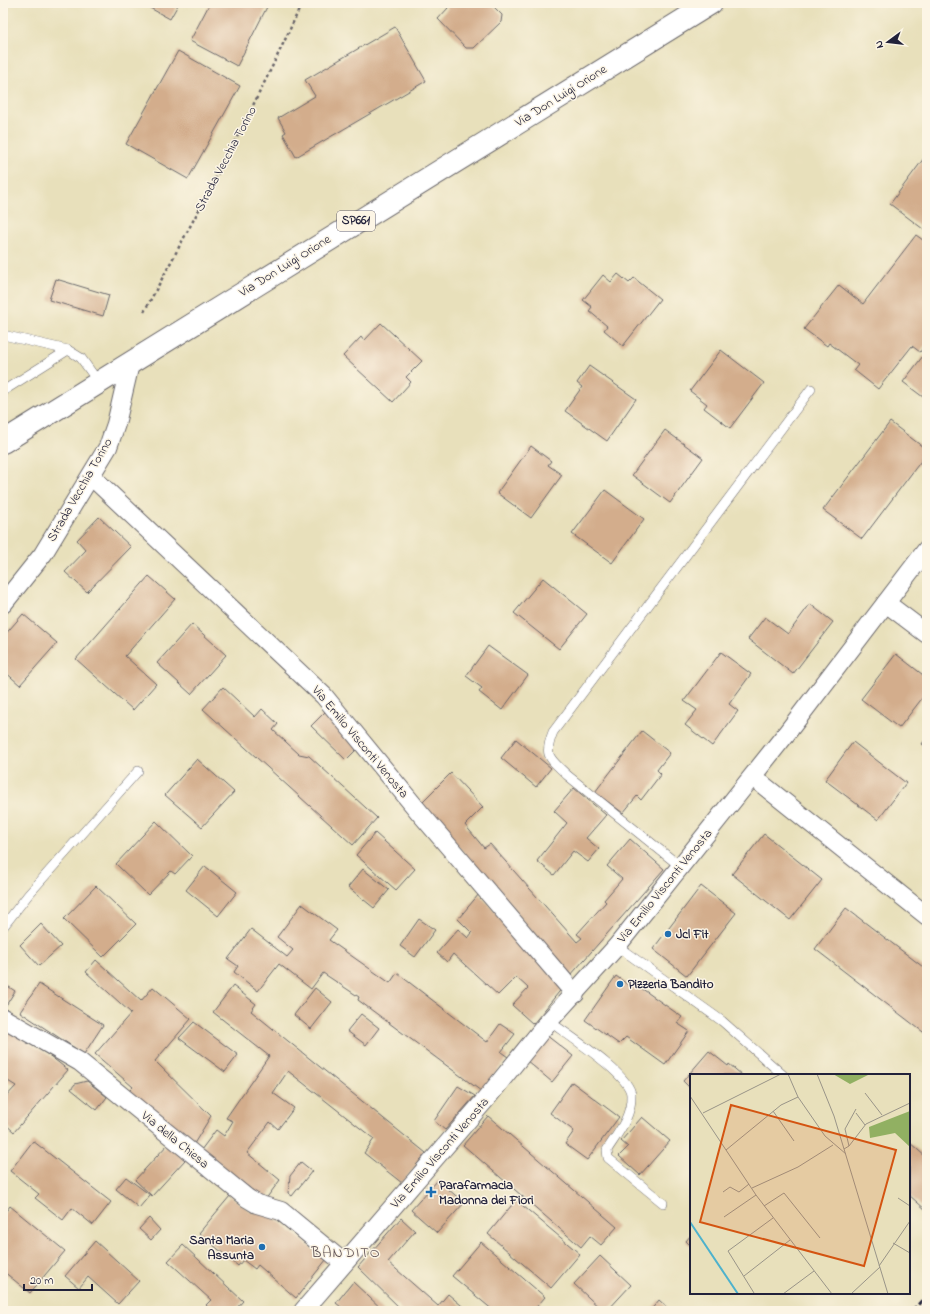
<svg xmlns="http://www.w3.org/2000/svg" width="930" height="1314" viewBox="0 0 930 1314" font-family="'Indie Flower',sans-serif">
  <rect width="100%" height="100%" fill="#fcf5e5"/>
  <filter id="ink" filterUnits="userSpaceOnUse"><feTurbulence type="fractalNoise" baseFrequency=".025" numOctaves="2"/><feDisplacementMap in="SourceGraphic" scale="8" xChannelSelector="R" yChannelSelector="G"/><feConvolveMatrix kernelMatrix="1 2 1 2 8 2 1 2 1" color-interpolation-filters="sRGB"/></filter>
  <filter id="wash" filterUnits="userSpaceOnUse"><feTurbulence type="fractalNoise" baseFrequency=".012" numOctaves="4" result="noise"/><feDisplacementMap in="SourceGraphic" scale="16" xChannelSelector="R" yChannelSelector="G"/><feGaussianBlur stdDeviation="0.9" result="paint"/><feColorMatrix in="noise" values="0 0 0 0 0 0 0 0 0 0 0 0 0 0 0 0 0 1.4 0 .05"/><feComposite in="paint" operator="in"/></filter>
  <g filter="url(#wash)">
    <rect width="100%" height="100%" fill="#e8e0bb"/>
    <g id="blocks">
      <g fill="#d3ad8c">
        <path d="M141 3H179L170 19Z"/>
        <path d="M210 3H269L237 66 190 41Z"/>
        <path d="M447 3H490L502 15 501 22 474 48H466L438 19 448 8 445 5Z"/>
        <path d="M395 27 426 81 296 157 283 134 286 132 278 118 315 96 305 80Z"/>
        <path d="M178 51 240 86 188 179 126 144Z"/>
        <path d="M927 154V232L890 204Z"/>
        <path d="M916 235 927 243V343L920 352 912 346 878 389 854 370 858 365 829 343 827 346 804 329 839 285 863 304Z"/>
        <path d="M618 274 629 283 634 278 660 299 623 346 604 330 607 326 589 311 592 307 583 300 603 275 611 282Z"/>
        <path d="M56 279 109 295 103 316 49 300Z"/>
        <path d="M381 323 422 361 406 377 411 382 393 402 343 356 361 337 364 341Z"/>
        <path d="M721 350 764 383 730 428 704 408 707 404 690 391Z"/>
        <path d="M923 356 927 359V400L903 382Z"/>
        <path d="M589 366 636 399 607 441 565 411 582 387 577 383Z"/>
        <path d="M890 422 927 450V453L862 539 823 510Z"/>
        <path d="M665 430 703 458 670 503 632 475Z"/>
        <path d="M531 446 551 461 548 465 562 475 531 518 497 493Z"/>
        <path d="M605 490 644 519 612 563 572 534Z"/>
        <path d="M99 517 131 547 87 592 65 572 86 550 77 540Z"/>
        <path d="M149 576 175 599 125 656 156 684 133 710 76 659Z"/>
        <path d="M543 578 587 614 559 649 514 613Z"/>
        <path d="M810 604 833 622 793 674 748 639 765 617 788 634Z"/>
        <path d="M23 614 57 643 20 685 3 670V637Z"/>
        <path d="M192 624 226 655 191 694 157 663Z"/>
        <path d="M488 646 528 675 502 710 479 692 482 688 466 676Z"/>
        <path d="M721 652 751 674 729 704 738 711 712 746 685 725 697 710 684 701Z"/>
        <path d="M896 654 927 678V692L899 728 861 699Z"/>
        <path d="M223 687 255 717 262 709 278 724 273 730 299 754 309 756 377 818 353 845 203 709Z"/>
        <path d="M326 711 361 745 346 760 311 726Z"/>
        <path d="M642 731 670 753 657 770 661 774 641 800 637 796 623 813 595 792Z"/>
        <path d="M927 737V748L922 744Z"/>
        <path d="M516 739 551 768 536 787 501 758Z"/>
        <path d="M853 742 906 783 878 820 825 780Z"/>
        <path d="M197 759 234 792 202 827 165 795Z"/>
        <path d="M451 773 483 807 465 825 484 848 490 844 577 942 582 938 577 934 606 902 604 900 622 879 607 866 630 839 664 869 570 976 421 803Z"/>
        <path d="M574 788 606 815 586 838 599 849 588 862 573 851 554 875 537 861 567 823 554 811Z"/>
        <path d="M156 821 192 856 175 874 171 871 148 895 116 864Z"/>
        <path d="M375 833 415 869 396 890 356 855Z"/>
        <path d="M764 834 822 880 790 920 732 874Z"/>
        <path d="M205 866 237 892 218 916 186 890Z"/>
        <path d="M363 869 389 890 374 908 348 887Z"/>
        <path d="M96 886 136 924 103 957 64 919Z"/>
        <path d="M701 886 736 913 687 976 653 949Z"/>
        <path d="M479 894 563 987 533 1024 512 1005 528 988 516 977 498 995 453 954 447 962 437 953 458 929 468 938 472 933 458 919Z"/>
        <path d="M302 904 337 930 329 940 390 983 397 973 487 1042 500 1024 515 1034 501 1052 508 1057 481 1091 358 1000 359 997 323 973 311 989 279 964 258 991 234 972 238 966 228 959 251 929 287 957 293 950 277 937Z"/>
        <path d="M846 908 927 970V1035L815 949Z"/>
        <path d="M419 919 435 930 415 957 400 946Z"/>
        <path d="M41 924 61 946 39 966 20 945Z"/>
        <path d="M96 960 141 1001 153 987 191 1019 155 1061 211 1116 192 1147 129 1091 133 1087 95 1054 131 1013 86 972Z"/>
        <path d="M616 976 631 987 634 983 682 1017 677 1023 689 1031 665 1065 626 1037 619 1044 585 1020Z"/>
        <path d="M3 983 15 991 3 1010Z"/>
        <path d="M39 984 103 1025 84 1054 20 1012Z"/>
        <path d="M233 986 256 1004 251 1011 426 1153 402 1183 364 1153 374 1139 288 1071 273 1093 294 1108 278 1129 270 1122 247 1153 280 1180 265 1200 201 1150 216 1130 224 1136 233 1121 226 1118 269 1056 213 1012Z"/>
        <path d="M315 988 332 1002 311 1029 294 1015Z"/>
        <path d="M361 1014 379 1028 366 1045 347 1031Z"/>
        <path d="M194 1022 238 1055 225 1072 179 1038Z"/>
        <path d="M3 1027 50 1056 68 1070 14 1132 3 1122V1100L16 1086 3 1078Z"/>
        <path d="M546 1035 573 1056 552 1082 526 1060Z"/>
        <path d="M709 1051 728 1066 729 1064 742 1075H691V1089L683 1081Z"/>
        <path d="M87 1081 107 1097 97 1110 71 1089 75 1084Z"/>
        <path d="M572 1082 619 1117 587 1160 565 1144 574 1131 550 1113Z"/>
        <path d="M458 1086 475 1096 445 1130 434 1121Z"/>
        <path d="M488 1116 617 1227 601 1245 590 1236 581 1247 463 1145Z"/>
        <path d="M642 1117 670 1141 640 1175 619 1156 628 1147 621 1141Z"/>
        <path d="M33 1141 111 1202 93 1225 72 1208 63 1220 35 1198 39 1194 10 1171Z"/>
        <path d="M909 1142 927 1158 926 1210 909 1195Z"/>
        <path d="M168 1144 185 1160 152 1196 135 1180Z"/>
        <path d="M301 1162 312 1171 292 1196 288 1193 290 1176Z"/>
        <path d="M126 1177 150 1195 139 1208 116 1189Z"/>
        <path d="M438 1180 464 1203 437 1233 411 1210Z"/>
        <path d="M230 1196 253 1213 258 1210 271 1215 326 1260 296 1298 258 1265 255 1269 243 1260 238 1266 199 1233Z"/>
        <path d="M516 1200 580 1254 551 1288 488 1234Z"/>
        <path d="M10 1206 65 1251 30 1293 3 1271V1215Z"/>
        <path d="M149 1218 160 1230 151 1240 139 1229Z"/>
        <path d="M401 1218 415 1231 388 1262 438 1306 448 1294 468 1311H403L358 1267Z"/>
        <path d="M691 1235V1246L686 1241Z"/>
        <path d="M95 1241 139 1281 118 1304 88 1277 79 1288 65 1276Z"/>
        <path d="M481 1242 545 1297 533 1311H494L452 1276Z"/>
        <path d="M183 1245 243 1301 234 1311H212L206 1305 211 1300 168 1261Z"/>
        <path d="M600 1256 631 1285 607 1311H603L574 1284Z"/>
        <path d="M353 1282 384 1311H346L336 1303Z"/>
        <path d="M659 1300 671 1311H650Z"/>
      </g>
    </g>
  </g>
  <g filter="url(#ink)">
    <use href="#blocks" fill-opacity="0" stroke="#676468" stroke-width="1"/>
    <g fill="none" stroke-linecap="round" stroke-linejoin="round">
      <g stroke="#676468" stroke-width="10">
        <g id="lane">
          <path d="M3 335 68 350 81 358 99 383"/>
          <path d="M3 391 68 350"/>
          <path d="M681 867 567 775C550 758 543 757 553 732L811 389"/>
          <path d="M3 927 28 895 138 771"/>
          <path d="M617 946 722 1021 783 1075"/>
          <path d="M549 1021C566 1034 631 1075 631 1095 632 1116 618 1133 607 1150L608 1158 663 1203"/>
        </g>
      </g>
      <g stroke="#676468" stroke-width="20">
        <g id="street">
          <path d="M91 476 324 696 420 813 575 994"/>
          <path d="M886 603 927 634"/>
          <path d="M3 604 43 554 108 447 116 424 130 364"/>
          <path d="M753 777 927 916"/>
          <path d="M3 1018 80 1062 247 1198 257 1204 281 1211 344 1263"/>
          <path d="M303 1311 486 1099 549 1021 617 946 786 734 927 549"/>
        </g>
      </g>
      <g stroke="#676468" stroke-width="24">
        <path id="primary" d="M3 442 711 3"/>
      </g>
      <path stroke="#676468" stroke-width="2.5" stroke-dasharray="3 3" stroke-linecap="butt" d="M144 312C199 210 254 109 302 3"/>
      <use href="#lane" stroke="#fff" stroke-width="9"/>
      <use href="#street" stroke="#fff" stroke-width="18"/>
      <use href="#primary" stroke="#fff" stroke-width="22"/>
      <path stroke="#22223b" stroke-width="3" stroke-dasharray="6 3" stroke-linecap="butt" d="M912 1311 927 1295"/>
    </g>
  </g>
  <g fill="#1f6fb2" stroke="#fcf5e5" stroke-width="1.5">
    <circle cx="668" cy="934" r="4"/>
    <circle cx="620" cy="984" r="4"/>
    <path d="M429 1186h4v4h4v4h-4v4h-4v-4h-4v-4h4z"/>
    <circle cx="262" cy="1247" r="4"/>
  </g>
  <g text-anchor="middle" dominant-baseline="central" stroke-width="3" stroke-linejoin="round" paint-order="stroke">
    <rect fill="#fcf5e5" stroke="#63616e" stroke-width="1" x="337" y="211" width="38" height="20" rx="3"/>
    <g font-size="12" font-weight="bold" fill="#22223b">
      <text x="356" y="221">SP661</text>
    </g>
    <g font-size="13" fill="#22223b" stroke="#fcf5e5">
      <text transform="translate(561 96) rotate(-32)">Via Don Luigi Orione</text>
      <text transform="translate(226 159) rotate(-62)">Strada Vecchia Torino</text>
      <text transform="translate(285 266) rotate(-32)">Via Don Luigi Orione</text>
      <text transform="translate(80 490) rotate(-60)">Strada Vecchia Torino</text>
      <text transform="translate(360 742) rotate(50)">Via Emilio Visconti Venosta</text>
      <text transform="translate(665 886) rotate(-51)">Via Emilio Visconti Venosta</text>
      <text transform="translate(175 1140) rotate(39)">Via della Chiesa</text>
      <text transform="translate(440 1153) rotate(-49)">Via Emilio Visconti Venosta</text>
    </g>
    <g font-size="13" font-weight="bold" fill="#22223b" stroke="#fcf5e5" text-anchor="start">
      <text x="676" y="934">Jcl Fit</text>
      <text x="628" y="984">Pizzeria Bandito</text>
      <text x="439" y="1185">Parafarmacia<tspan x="439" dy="15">Madonna dei Fiori</tspan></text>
      <text x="254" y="1240" text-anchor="end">Santa Maria<tspan x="254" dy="15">Assunta</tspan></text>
    </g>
    <g font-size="15" letter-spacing="1" fill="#605357" stroke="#fcf5e5">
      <text x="346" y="1253">BANDITO</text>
    </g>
  </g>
  <g transform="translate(690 1074)">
    <rect width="220" height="220" fill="#e8e0bb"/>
    <path d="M143 0H180L160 10ZM220 37V73L205 59 180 64 179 53Z" fill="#91b062"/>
    <path fill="none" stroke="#4eb2cd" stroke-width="2" d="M0 148 48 220"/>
    <path fill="none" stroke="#999488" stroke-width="1" d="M98 0 108 23 135 62 156 80M127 0 144 42 198 220M175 19 192 41M0 22 66 121 142 220M83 37 104 67M13 39 91 0M166 39 175 51M159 72 155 55 166 35M154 75 159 72 176 50 220 29M36 76 91 31 108 23M62 114 108 93 143 71M33 118 40 113 49 118 59 110M208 124 220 132M74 132 94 119 130 164M34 143 66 121M203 169 220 179M189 192 220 147M54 202 100 166M64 219 38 177 83 144M93 220 124 197M161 220 190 193"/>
    <path fill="#d45411" fill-opacity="0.15" stroke="#d45411" stroke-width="2" d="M41 31 206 76 174 192 10 148Z"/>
    <rect width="220" height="220" fill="none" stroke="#22223b" stroke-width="2"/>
  </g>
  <rect width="930" height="1314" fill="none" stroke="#fcf5e5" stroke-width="16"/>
  <g transform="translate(888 42) rotate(255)" stroke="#fcf5e5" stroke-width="3" paint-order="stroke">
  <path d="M0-3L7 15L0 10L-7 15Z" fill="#22223b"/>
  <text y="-6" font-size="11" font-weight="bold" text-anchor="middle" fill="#22223b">N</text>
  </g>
  <path d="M24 1284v6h68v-6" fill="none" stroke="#22223b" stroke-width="2"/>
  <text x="30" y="1284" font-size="12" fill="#22223b" stroke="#fcf5e5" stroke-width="3" paint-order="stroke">20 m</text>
</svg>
